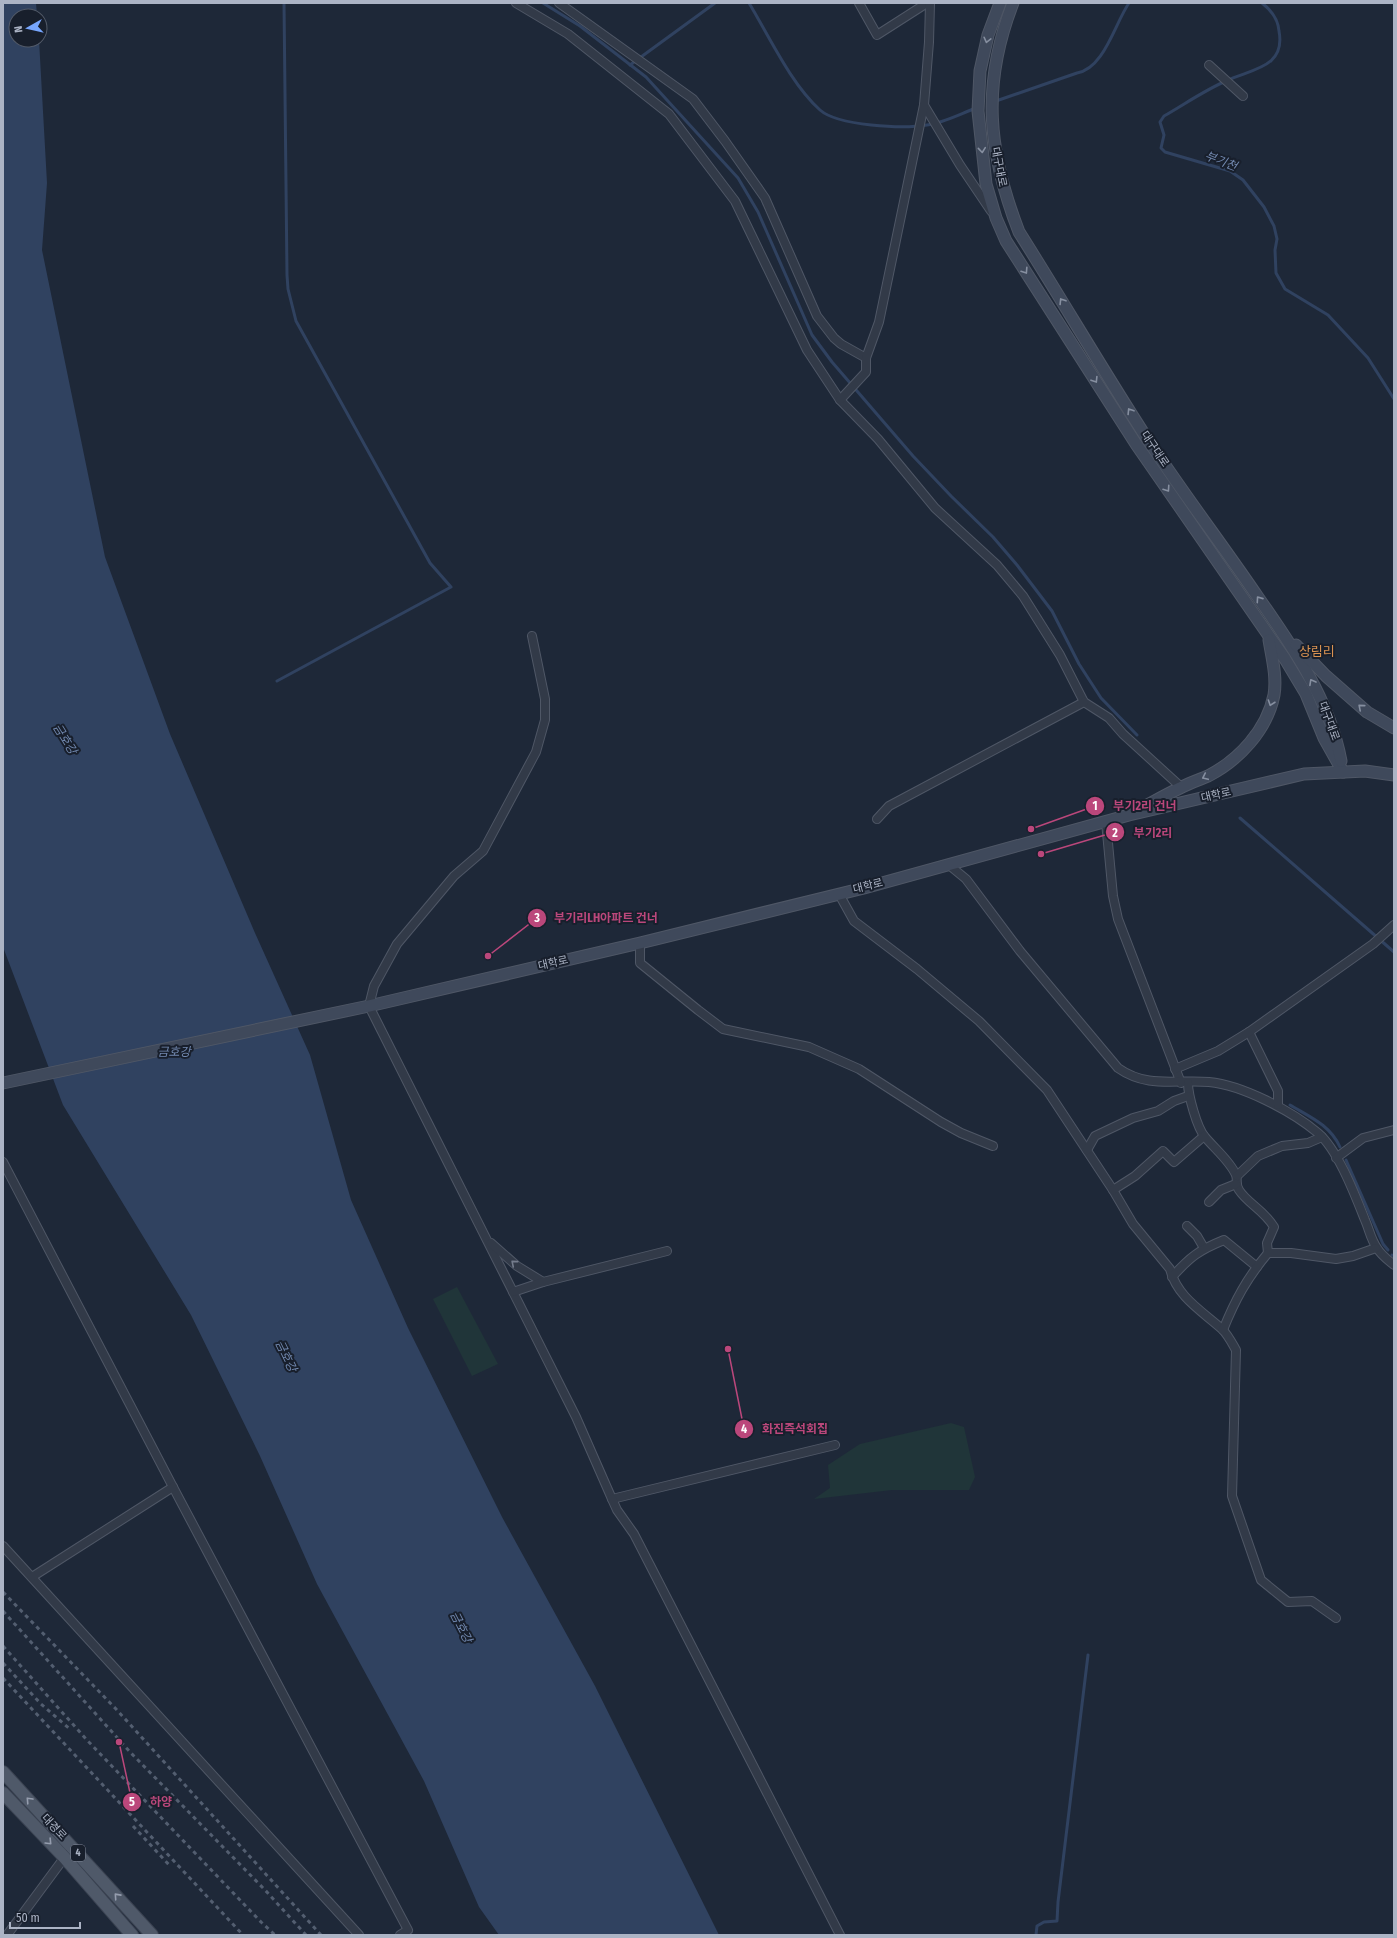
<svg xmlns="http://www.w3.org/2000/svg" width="1397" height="1938" viewBox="0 0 1397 1938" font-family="'Fira Sans Condensed','Noto Sans KR',sans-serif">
  <rect width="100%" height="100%" fill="#1e2838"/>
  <g fill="#203539">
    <path d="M457 1287 498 1364 472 1376 433 1299Z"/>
    <path d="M951 1423 964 1427 975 1477 969 1490H892L814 1499 830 1488 828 1465 860 1444Z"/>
  </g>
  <path fill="#304260" d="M3 3H36L37 16H16V40H39L47 183 42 250 105 557 170 734 255 933 310 1055 351 1200 408 1328 502 1517 595 1686 719 1935H499L479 1907 424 1781 317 1584 260 1456 191 1315 63 1105 3 947Z"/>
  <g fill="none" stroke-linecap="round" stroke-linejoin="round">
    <g stroke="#304260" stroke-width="3">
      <path d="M543 3 580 26 646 77 738 178 758 212 812 335 832 362 913 456 951 496 993 537 1017 565 1052 611 1079 664 1101 698 1137 735"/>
      <path d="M749 3C769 36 791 84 820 110 838 126 903 129 927 125 943 123 960 114 976 108"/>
      <path d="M1262 3C1271 10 1278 19 1279 31 1286 68 1251 69 1226 81 1205 90 1185 104 1164 116L1160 122 1164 135 1161 148 1165 152 1230 171 1243 180 1264 207 1274 226 1277 239 1275 250 1276 273 1285 289 1328 315 1368 358 1394 399"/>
      <path d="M630 65 715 3"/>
      <path d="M996 101 1077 73C1104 69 1115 23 1129 3"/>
      <path d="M277 681 451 587 430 563 296 321 288 289 287 275 284 3"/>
      <path d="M1240 818 1394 952"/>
      <path d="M1290 1105C1310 1117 1330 1125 1340 1147"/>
      <path d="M1346 1160 1383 1244 1388 1250"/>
      <path d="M1392 1255 1394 1256"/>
      <path d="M1036 1935 1037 1926 1044 1922 1057 1921 1058 1902 1088 1655"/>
    </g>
    <g stroke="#4f5766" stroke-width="10">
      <g id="street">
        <path d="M516 3 568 34 669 114 735 201 807 350 840 400 878 439 935 508 997 565 1023 596 1060 655 1084 702 1109 718 1123 734 1181 787"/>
        <path d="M559 3 693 99 725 141 765 198 817 316 834 338 841 344 866 358"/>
        <path d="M859 3 877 35 927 3"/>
        <path d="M1209 65 1243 96"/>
        <path d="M924 105 960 165 991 211"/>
        <path d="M840 400 866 372V358L879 322 924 105 929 42 930 3"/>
        <path d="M532 636 545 699V720L536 752 483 851 454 876 397 944 374 986 369 1006 576 1417 612 1499 835 1445"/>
        <path d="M877 819 889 806 1084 702"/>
        <path d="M1106 822 1113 896 1118 919 1181 1083"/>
        <path d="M949 865 966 879 1020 951 1118 1068C1148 1089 1176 1079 1209 1082 1242 1085 1292 1111 1318 1133 1338 1150 1355 1195 1365 1220 1369 1229 1371 1240 1377 1248 1381 1255 1388 1260 1394 1265"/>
        <path d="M839 894 854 921 917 969 979 1021 1047 1090 1113 1190 1133 1224 1170 1269C1177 1297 1202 1311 1222 1329 1228 1335 1232 1343 1236 1350L1232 1496 1261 1580 1288 1602 1312 1601 1336 1618"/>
        <path d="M640 943V963L698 1010 723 1029 809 1047 859 1069 941 1122 961 1133 993 1146"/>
        <path d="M1249 1032 1278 1091V1105"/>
        <path d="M1175 1069 1218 1051 1249 1032 1373 944 1394 925"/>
        <path d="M1188 1083C1188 1095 1197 1128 1205 1137 1215 1149 1230 1161 1236 1175 1238 1180 1235 1184 1239 1190 1247 1203 1264 1210 1274 1227L1267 1243 1268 1253"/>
        <path d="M1087 1150 1095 1136 1133 1118 1158 1111 1174 1101 1188 1096"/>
        <path d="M1336 1158 1363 1138 1394 1130"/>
        <path d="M3 1162 173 1487 408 1930 400 1935"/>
        <path d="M1237 1176 1258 1156 1282 1146 1308 1143 1322 1137"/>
        <path d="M1113 1190 1135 1176 1163 1151 1174 1162 1204 1136"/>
        <path d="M1209 1202 1221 1190 1236 1184"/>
        <path d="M1187 1226 1197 1236 1204 1248"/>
        <path d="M491 1243 517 1266 543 1282"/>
        <path d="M1172 1277C1190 1257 1199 1250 1224 1240L1257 1267"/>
        <path d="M513 1292 543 1282 667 1251"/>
        <path d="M1223 1330C1235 1300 1247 1278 1268 1253H1291L1336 1259 1353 1256 1376 1248"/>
        <path d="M612 1499 617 1510 634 1534 840 1935"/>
        <path d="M3 1546 359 1935"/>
        <path d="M32 1577 173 1487"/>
        <path d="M7 1935 67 1854"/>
      </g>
    </g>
    <g stroke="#4f5766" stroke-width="13">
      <g id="secondary">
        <path d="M1000 3 988 35 980 71 978 111 986 184 996 218 1006 241 1136 444 1285 659 1306 694 1324 738 1343 772"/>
        <path d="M1013 3C981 85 988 152 1019 232 1062 300 1102 369 1146 437 1180 489 1218 539 1253 590 1290 643 1329 697 1341 761"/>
        <path d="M1296 645 1326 676 1367 712 1394 728"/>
        <path d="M1142 808C1155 801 1167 794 1180 788 1189 783 1199 780 1208 776 1239 760 1267 730 1274 695 1277 677 1272 658 1269 640"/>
        <path d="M3 1083 369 1006 640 943 864 888 1129 815 1304 774 1365 771 1394 775"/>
      </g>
    </g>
    <g stroke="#3b4352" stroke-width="14">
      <g id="primary">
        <path d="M3 1772 152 1935"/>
        <path d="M3 1793 64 1857 132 1935"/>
      </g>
    </g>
    <use href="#street" stroke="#323a48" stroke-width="8"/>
    <use href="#secondary" stroke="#3f495b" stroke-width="11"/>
    <use href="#primary" stroke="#4f5969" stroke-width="12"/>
    <g stroke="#535e70" stroke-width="3" stroke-dasharray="4 4" stroke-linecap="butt">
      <path d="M3 1592 116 1709 321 1935"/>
      <path d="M3 1611 131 1753 265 1890 306 1935"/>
      <path d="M3 1646 86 1739 261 1922 275 1935"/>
      <path d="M3 1663 41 1704 71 1730"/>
      <path d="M3 1678 243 1935"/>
      <path d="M133 1826 171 1867"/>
    </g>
  </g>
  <defs><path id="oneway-chevron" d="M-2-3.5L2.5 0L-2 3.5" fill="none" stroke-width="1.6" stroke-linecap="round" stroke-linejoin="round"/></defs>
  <g stroke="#868fa0">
    <use href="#oneway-chevron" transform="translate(987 40) rotate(104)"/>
    <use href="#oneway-chevron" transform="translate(982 150) rotate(84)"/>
    <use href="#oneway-chevron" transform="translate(1025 271) rotate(57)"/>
    <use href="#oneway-chevron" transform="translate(1062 301) rotate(-122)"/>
    <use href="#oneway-chevron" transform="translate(1095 380) rotate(58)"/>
    <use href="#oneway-chevron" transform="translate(1130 411) rotate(-122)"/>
    <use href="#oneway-chevron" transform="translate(1167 489) rotate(56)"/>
    <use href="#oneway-chevron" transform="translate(1259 599) rotate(-125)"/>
    <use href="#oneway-chevron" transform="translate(1312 682) rotate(-119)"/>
    <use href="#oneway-chevron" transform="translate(1271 703) rotate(109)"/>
    <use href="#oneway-chevron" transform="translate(1361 707) rotate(-139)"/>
    <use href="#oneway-chevron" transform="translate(1205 777) rotate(155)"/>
  </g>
  <use stroke="#757d8d" href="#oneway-chevron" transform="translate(514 1263) rotate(-140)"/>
  <g stroke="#959dae">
    <use href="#oneway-chevron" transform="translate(29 1800) rotate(-133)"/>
    <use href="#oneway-chevron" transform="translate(49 1842) rotate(46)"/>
    <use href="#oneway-chevron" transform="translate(117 1896) rotate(-132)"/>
  </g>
  <g text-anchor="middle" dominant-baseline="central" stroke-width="4" stroke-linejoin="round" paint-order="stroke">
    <rect fill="#181f2c" stroke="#808797" stroke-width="1" x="71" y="1845" width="14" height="16" rx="3"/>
    <g font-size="10" font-weight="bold" fill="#acb4c5">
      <text x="78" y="1853">4</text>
    </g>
    <g font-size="11" fill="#acb4c5" stroke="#181f2c">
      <text transform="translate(999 167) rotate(79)">대구대로</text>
      <text transform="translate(1155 449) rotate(56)">대구대로</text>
      <text transform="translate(1329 721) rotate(70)">대구대로</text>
      <text transform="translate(1216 795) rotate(-13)">대학로</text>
      <text transform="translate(868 886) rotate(-14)">대학로</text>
      <text transform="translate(553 963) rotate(-13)">대학로</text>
      <text transform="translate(54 1827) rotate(47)">대경로</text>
    </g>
    <g font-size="12" font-style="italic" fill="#7289b0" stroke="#181f2c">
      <text transform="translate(1221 161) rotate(21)">부기천</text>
      <text transform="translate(65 739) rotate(58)">금호강</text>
      <text x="174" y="1052">금호강</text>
      <text transform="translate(286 1356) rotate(64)">금호강</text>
      <text transform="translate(461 1627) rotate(63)">금호강</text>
    </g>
    <g font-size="13" fill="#da9352" stroke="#181f2c">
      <text x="1317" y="651">상림리</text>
    </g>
  </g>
  <path fill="none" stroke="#bb477b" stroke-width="1.5" d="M1031 829L1095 806M1041 854L1115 832M488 956L537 918M728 1349L744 1429M119 1742L132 1802"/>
  <g fill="#bb477b" stroke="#181f2c" stroke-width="1.5">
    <circle cx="1031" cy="829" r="4"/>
    <circle cx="1041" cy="854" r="4"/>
    <circle cx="488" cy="956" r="4"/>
    <circle cx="728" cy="1349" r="4"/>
    <circle cx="119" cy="1742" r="4"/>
    <circle cx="1095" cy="806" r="10"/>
    <circle cx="1115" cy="832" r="10"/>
    <circle cx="537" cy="918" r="10"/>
    <circle cx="744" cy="1429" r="10"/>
    <circle cx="132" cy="1802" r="10"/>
  </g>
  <g font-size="12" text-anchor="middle" font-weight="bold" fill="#fff">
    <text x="1095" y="810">1</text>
    <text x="1115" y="837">2</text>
    <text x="537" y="922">3</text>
    <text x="744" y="1433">4</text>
    <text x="132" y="1806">5</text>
  </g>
  <g font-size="12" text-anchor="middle" font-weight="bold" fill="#bb477b" stroke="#181f2c" stroke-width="4" stroke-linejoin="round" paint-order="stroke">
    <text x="1145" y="810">부기2리 건너</text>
    <text x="1153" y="837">부기2리</text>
    <text x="606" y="922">부기리LH아파트 건너</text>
    <text x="795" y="1433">화진즉석회집</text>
    <text x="161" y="1806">하양</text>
  </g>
  <rect width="1397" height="1938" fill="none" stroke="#acb4c5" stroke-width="8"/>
  <g transform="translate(28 28) rotate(262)"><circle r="19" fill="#181f2c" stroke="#535b69"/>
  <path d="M0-3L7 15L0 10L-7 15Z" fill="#77a6fe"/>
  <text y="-6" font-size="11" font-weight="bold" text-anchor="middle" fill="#acb4c5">N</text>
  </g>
  <path d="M10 1922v6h70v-6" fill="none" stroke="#acb4c5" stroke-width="2"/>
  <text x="16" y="1922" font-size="12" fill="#acb4c5" stroke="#181f2c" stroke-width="3" paint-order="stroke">50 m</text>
</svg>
